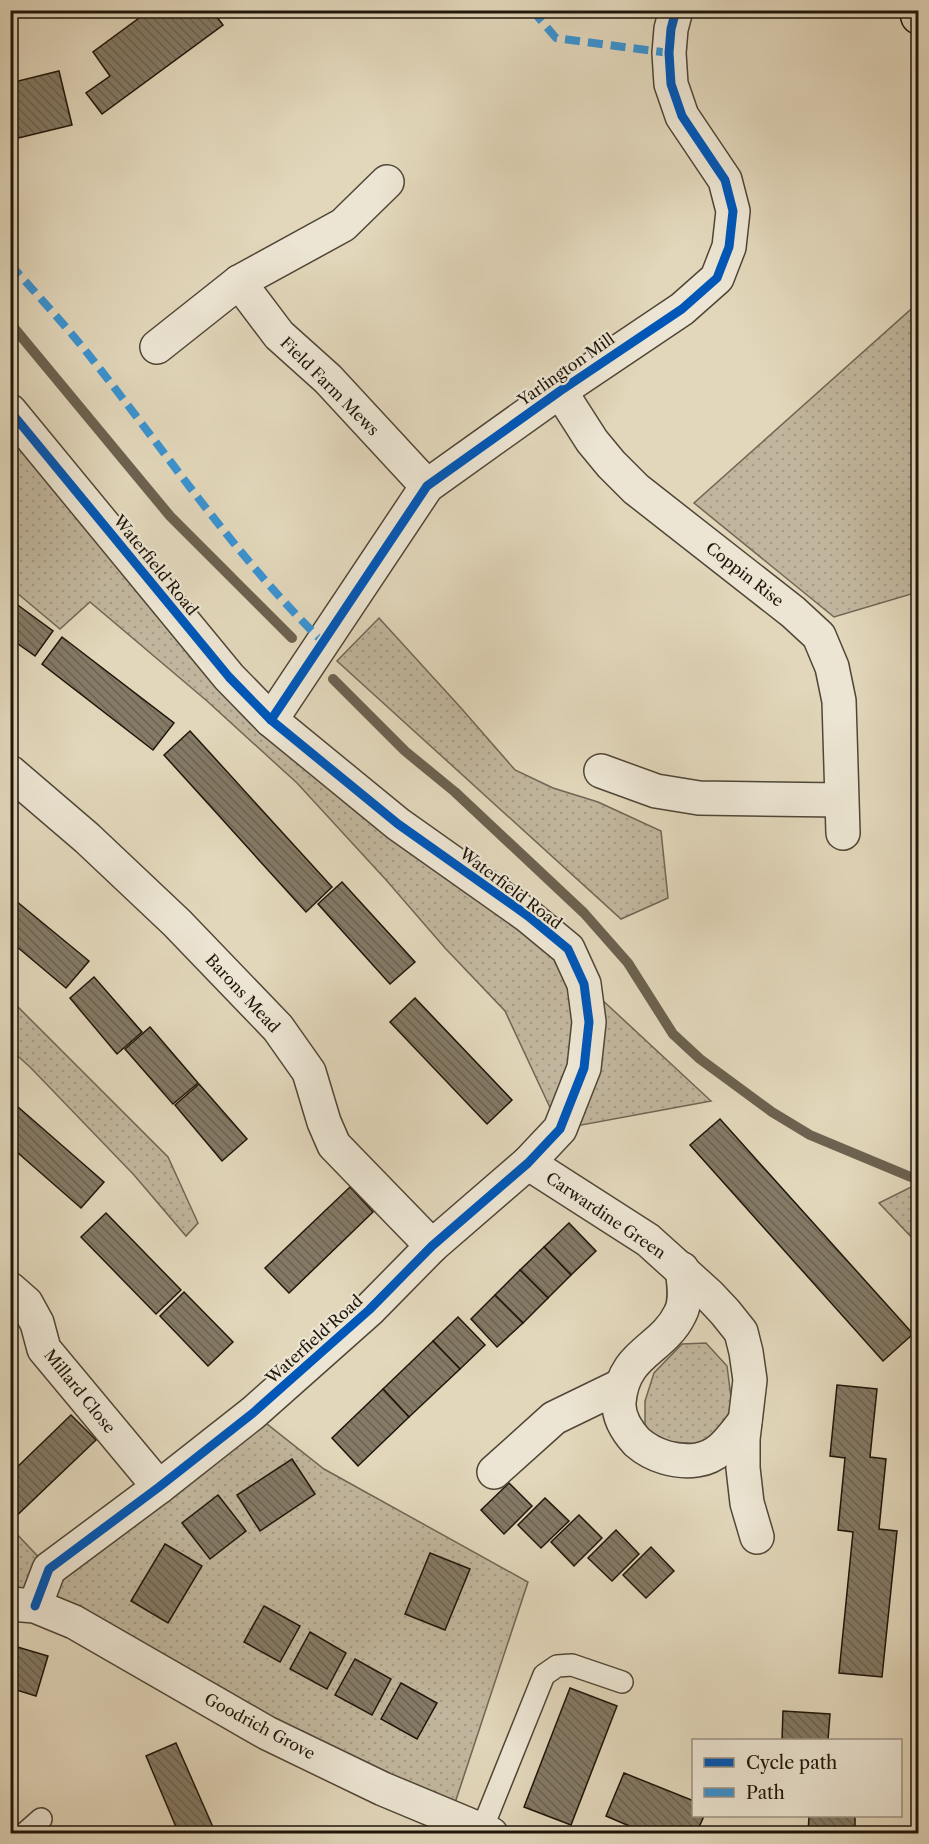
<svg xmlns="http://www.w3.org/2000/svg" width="929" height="1844" viewBox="0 0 929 1844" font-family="'Libre Caslon Text',serif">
  <defs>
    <pattern id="green-dots" width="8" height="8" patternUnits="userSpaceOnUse" patternTransform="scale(1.5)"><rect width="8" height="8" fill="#c1b69d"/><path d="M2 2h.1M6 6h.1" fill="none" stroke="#a59c86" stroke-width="1.8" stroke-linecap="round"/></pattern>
    <pattern id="building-back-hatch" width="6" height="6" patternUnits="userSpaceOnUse" patternTransform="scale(1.5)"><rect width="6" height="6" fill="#847a66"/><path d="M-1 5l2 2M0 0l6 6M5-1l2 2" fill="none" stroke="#6b6352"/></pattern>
  </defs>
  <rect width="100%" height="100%" fill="#e2d7bb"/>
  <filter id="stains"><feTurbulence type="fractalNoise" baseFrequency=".00333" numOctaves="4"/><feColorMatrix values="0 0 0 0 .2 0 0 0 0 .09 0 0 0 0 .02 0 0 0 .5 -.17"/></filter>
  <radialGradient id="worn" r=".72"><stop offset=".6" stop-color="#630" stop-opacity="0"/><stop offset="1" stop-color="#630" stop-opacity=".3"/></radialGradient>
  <g fill="url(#green-dots)" stroke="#706654" stroke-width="1.5">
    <path d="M918 303V592L834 617 694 503Z"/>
    <path d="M11 412 229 677 585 984 711 1101 560 1129 505 1011 445 948 387 881 297 783 207 701 90 602 60 629 11 588Z"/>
    <path d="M379 618 461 708 515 770 553 788 598 802 661 831 668 898 621 919 337 661Z"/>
    <path d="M11 1000 168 1157 198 1223 186 1236 134 1175 30 1067 11 1050Z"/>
    <path d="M913 1186 918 1189V1244L879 1203Z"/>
    <path d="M706 1343 727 1366 732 1405 722 1431 698 1444 662 1441 645 1427V1401L654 1373 682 1344Z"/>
    <path d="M253 1413 324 1469 528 1582 450 1818 11 1604 10 1527 49 1568Z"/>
  </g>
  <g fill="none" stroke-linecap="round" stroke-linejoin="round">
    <g stroke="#6c6250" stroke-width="10">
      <path d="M10 323 170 516 292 638"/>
      <path d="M333 679 405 751 455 792 584 913 628 963 673 1034 700 1059 772 1112 810 1135 918 1180"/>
    </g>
  </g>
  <g fill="url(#building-back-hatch)" stroke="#1f160a" stroke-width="1.5">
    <path d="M150 10H212L223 25 102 114 86 93 110 76 93 52Z"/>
    <path d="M59 71 72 125 10 140V83Z"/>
    <path d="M15 603 53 631 35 656 10 638V609Z"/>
    <path d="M62 637 174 723 153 750 42 664Z"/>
    <path d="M190 731 332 887 306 912 164 755Z"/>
    <path d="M342 882 415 962 390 984 318 904Z"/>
    <path d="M10 896 89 961 66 988 10 941Z"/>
    <path d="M94 977 142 1032 117 1054 70 998Z"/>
    <path d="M415 998 512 1100 487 1124 390 1022Z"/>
    <path d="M150 1027 198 1083 173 1104 125 1049Z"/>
    <path d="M199 1084 247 1139 222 1161 175 1105Z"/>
    <path d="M10 1100 104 1182 81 1208 10 1146Z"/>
    <path d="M720 1119 913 1334 883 1361 690 1145Z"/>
    <path d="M350 1187 373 1212 289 1293 265 1268Z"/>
    <path d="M106 1213 181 1290 156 1314 81 1237Z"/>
    <path d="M569 1223 596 1251 571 1275 544 1247Z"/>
    <path d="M544 1247 571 1275 548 1298 520 1270Z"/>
    <path d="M520 1270 548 1298 523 1323 495 1295Z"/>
    <path d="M184 1292 233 1342 208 1366 160 1316Z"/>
    <path d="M495 1295 523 1323 497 1347 471 1319Z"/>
    <path d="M458 1317 485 1345 460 1369 433 1341Z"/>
    <path d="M433 1341 460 1369 409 1417 383 1389Z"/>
    <path d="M837 1385 877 1389 870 1457 886 1459 879 1529 897 1531 882 1677 839 1673 853 1532 838 1530 845 1458 830 1456Z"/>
    <path d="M383 1389 409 1417 358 1466 332 1438Z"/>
    <path d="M71 1415 96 1440 11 1521 10 1474Z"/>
    <path d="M292 1459 315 1494 260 1531 237 1495Z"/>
    <path d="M509 1483 532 1506 504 1534 481 1510Z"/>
    <path d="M218 1495 246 1531 210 1559 182 1523Z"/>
    <path d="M545 1498 569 1521 541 1548 518 1525Z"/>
    <path d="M579 1515 602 1538 574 1566 551 1542Z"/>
    <path d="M616 1530 639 1554 612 1581 588 1558Z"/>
    <path d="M165 1544 202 1566 168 1623 131 1601Z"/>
    <path d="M651 1547 674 1571 646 1598 623 1575Z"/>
    <path d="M430 1553 470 1569 445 1630 405 1614Z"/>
    <path d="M264 1606 300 1626 280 1662 244 1642Z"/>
    <path d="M310 1632 346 1653 327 1689 290 1669Z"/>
    <path d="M14 1646 48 1656 36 1696 10 1688V1656Z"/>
    <path d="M355 1659 391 1679 372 1715 335 1695Z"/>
    <path d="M401 1683 437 1703 417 1739 381 1719Z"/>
    <path d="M570 1688 617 1706 571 1825 524 1807Z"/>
    <path d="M783 1711 830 1714 828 1740H782Z"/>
    <path d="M176 1743 216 1834H179L146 1756Z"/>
    <path d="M624 1773 694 1801V1816H704L696 1834H648L606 1816Z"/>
    <path d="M809 1816H855V1834H808Z"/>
  </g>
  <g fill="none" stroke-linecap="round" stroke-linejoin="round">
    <g stroke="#504636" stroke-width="24">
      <g id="lane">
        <path d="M482 1829 544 1675 557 1666 572 1665 622 1682"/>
        <path d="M24 1834 41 1819"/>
      </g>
    </g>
    <g stroke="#504636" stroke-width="36">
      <g id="street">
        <path d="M239 282 279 335 328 379 427 486"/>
        <path d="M157 347 239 282 343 225 387 182"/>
        <path d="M560 391 592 441 611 464 636 489 793 612 819 636 832 667 839 701 843 833"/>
        <path d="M10 411 229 677 271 720 398 824 528 916 568 949 584 984 589 1022 584 1068 560 1129 528 1163 432 1246 369 1310 253 1413 159 1487 49 1569 35 1606"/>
        <path d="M271 720 427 486 560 391 682 309 717 278 729 247 733 211 725 180 682 116 671 84 669 53 671 29 676 10"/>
        <path d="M601 771 656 791 699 798 841 800"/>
        <path d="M10 772 87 838 177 923 278 1028 309 1072 324 1122 334 1145 432 1246"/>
        <path d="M528 1163 648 1240 709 1295 725 1312 741 1332 746 1352 750 1380 743 1439V1468L747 1503 757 1537"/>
        <path d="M682 1269C684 1283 687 1301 680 1314 662 1351 623 1352 619 1402 618 1418 627 1431 637 1442 653 1456 676 1463 697 1460 720 1457 731 1438 745 1421"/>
        <path d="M10 1289 26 1303 37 1323 44 1349 159 1487"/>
        <path d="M494 1472 554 1418 620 1386"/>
        <path d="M10 1604 35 1606 74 1622 267 1733 383 1789 491 1834"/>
      </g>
    </g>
    <g stroke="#1f160a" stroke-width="36">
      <path id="highway" d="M916 10 918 17"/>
    </g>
    <use href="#lane" stroke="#ece5d3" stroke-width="21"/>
    <use href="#street" stroke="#ece5d3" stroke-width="33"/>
    <use href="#highway" stroke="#e2d7bb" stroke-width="33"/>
    <g stroke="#3a93d2" stroke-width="8" stroke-dasharray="15 8" stroke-linecap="butt">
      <path d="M532 10 556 38 669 53"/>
      <path d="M10 264C39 297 69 329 96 364 170 458 237 558 323 642"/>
    </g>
    <g stroke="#ece5d3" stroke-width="13">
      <g id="cycleway">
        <path d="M10 411 229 677 271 720 398 824 528 916 568 949 584 984 589 1022 584 1068 560 1129 528 1163 432 1246 369 1310 253 1413 159 1487 49 1569 35 1606"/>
        <path d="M271 720 427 486 560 391 682 309 717 278 729 247 733 211 725 180 682 116 671 84 669 53 671 29 676 10"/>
      </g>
    </g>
    <use href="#cycleway" stroke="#0057b8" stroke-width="9"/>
  </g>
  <g text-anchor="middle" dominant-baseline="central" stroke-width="4.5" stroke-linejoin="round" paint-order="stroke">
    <g font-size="16" fill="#1f160a" stroke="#ece5d3">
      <text transform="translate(566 369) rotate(-35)">Yarlington Mill</text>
      <text transform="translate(330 386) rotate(45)">Field Farm Mews</text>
      <text transform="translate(156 565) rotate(51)">Waterfield Road</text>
      <text transform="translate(745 574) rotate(38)">Coppin Rise</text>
      <text transform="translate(511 888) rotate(37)">Waterfield Road</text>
      <text transform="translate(243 993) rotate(47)">Barons Mead</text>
      <text transform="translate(606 1215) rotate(34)">Carwardine Green</text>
      <text transform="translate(314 1339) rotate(-42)">Waterfield Road</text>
      <text transform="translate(80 1391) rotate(51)">Millard Close</text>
      <text transform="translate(260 1726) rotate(28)">Goodrich Grove</text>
    </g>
  </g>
  <rect width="929" height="1844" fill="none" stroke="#e2d7bb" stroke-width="36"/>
  <rect x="12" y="12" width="905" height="1820" fill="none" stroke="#1f160a" stroke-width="3"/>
  <rect x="18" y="18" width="893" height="1808" fill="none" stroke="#1f160a" stroke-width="1.5"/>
  <rect x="692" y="1739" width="210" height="78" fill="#ece5d3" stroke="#9a9283" stroke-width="1.5"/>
  <rect x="704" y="1758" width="30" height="9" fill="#0057b8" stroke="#9a9283" stroke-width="1.5"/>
  <text x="746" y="1769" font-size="18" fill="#1f160a">Cycle path</text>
  <rect x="704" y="1788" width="30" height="9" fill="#3a93d2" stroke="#9a9283" stroke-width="1.5"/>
  <text x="746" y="1799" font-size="18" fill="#1f160a">Path</text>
  <rect width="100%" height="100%" filter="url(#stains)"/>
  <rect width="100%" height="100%" fill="url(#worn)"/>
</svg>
